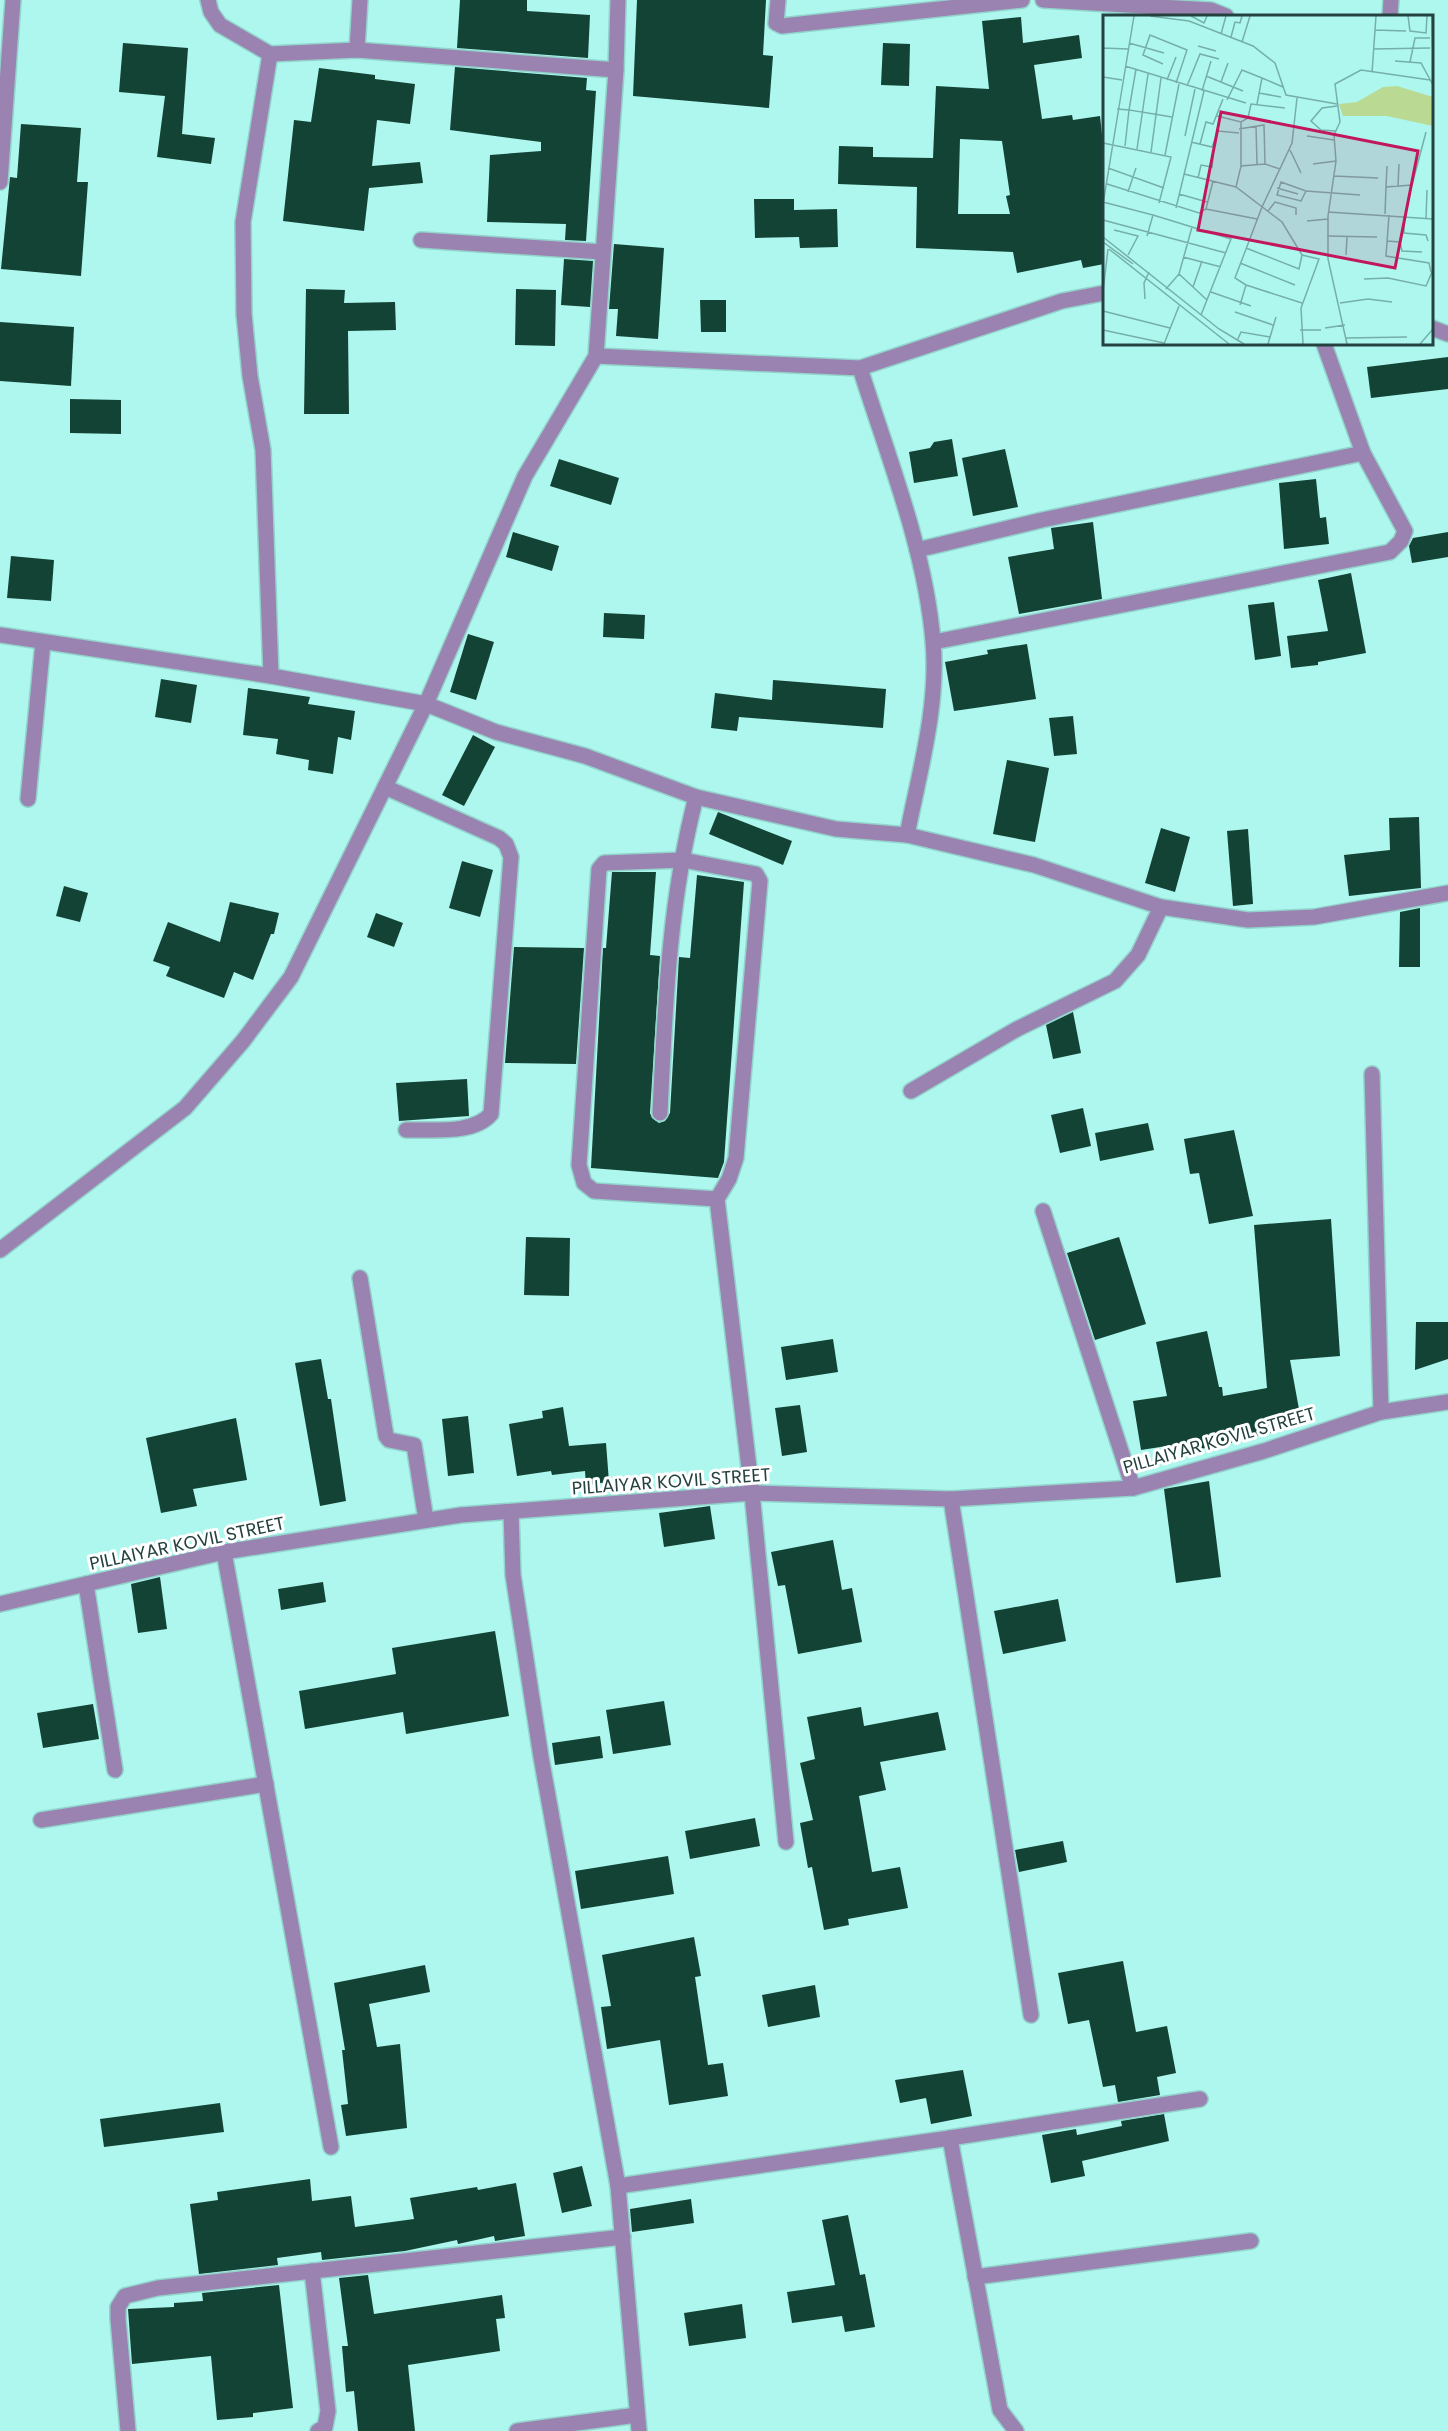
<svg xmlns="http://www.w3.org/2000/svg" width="1448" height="2431" viewBox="0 0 1448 2431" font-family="Poppins,sans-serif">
  <rect width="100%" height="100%" fill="#adf7ef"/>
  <g fill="#134334" fill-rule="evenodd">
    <path d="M460 0H527V11L590 15 588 58 457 48Z"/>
    <path d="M637 0H766L763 55 773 56 769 108 633 96Z"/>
    <path d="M1021 17 1023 43 1079 35 1082 58 1034 65 1042 119 1072 115 1073 120 1100 116 1104 154V264L1083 268 1081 260 1017 273 1013 252 916 248 917 187 838 184 839 146 873 147V157L933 158 936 86 989 89 982 21ZM960 139 1002 141 1010 195 1006 196 1010 214H958Z"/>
    <path d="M123 43 188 48 182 134 215 138 211 164 157 157 165 96 119 92Z"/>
    <path d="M883 43 910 44 909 86 881 85Z"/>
    <path d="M455 67 587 78 586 90 596 91 586 241 565 240 566 224 487 222 490 155 541 151V142L450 130Z"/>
    <path d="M319 68 375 75V79L415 84 410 124 377 120 372 166 420 162 423 183 369 188 364 231 283 221 294 120 311 122Z"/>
    <path d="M21 124 81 128 77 182H88L81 276 1 269 10 177 17 178Z"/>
    <path d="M754 199H794V210L837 209 838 247 800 248 799 237 755 238Z"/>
    <path d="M614 244 664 248 658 339 616 336 618 309H609Z"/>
    <path d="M564 259 593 261 590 307 561 305Z"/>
    <path d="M306 289 345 290 344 303 395 302 396 330 348 331 349 414H304Z"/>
    <path d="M516 289 556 290 555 346 515 345Z"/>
    <path d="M700 300H726V332H701Z"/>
    <path d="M0 322 74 327 71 386 0 381Z"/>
    <path d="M1448 357V389L1371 398 1367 367Z"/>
    <path d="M70 399 121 400V434L70 433Z"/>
    <path d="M952 439 958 476 914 483 909 452 930 448 934 442Z"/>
    <path d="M1005 449 1018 507 973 516 962 458Z"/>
    <path d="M559 459 619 478 611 505 550 486Z"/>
    <path d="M1316 479 1320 518 1326 517 1329 544 1284 549 1279 483Z"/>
    <path d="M1093 522 1102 599 1019 614 1008 557 1054 549 1051 528Z"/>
    <path d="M513 532 559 546 552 571 506 557Z"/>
    <path d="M1448 532V557L1412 563 1409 546 1413 538Z"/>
    <path d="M11 556 54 560 51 601 7 598Z"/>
    <path d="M1351 573 1366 653 1318 662V665L1291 668 1287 636 1328 631 1318 580Z"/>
    <path d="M1274 602 1281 656 1255 660 1248 605Z"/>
    <path d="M604 613 645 615 644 639 603 637Z"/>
    <path d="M468 634 494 642 476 700 450 692Z"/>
    <path d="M1027 644 1036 699 954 711 945 662 988 654 987 650Z"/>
    <path d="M161 679 197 685 191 723 155 717Z"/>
    <path d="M773 680 886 689 883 728 739 717 737 731 711 728 715 693 772 700Z"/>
    <path d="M248 688 310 697 308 704 355 711 351 740 338 737 333 774 308 770 309 760 276 754 278 739 243 735Z"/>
    <path d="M1073 716 1077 754 1054 756 1049 718Z"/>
    <path d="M473 735 495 747 464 806 442 795Z"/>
    <path d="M1007 760 1049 768 1035 842 993 834Z"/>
    <path d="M718 812 792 841 783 865 709 834Z"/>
    <path d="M1419 817 1421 888 1349 896 1344 855 1390 850 1389 818Z"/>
    <path d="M1161 828 1190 837 1175 892 1145 883Z"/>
    <path d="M1248 829 1253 904 1233 906 1227 831Z"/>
    <path d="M462 861 493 870 480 917 449 908Z"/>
    <path d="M612 872H656L650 955 660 956 650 1113 652 1118 659 1123 665 1121 670 1113 679 957 690 958 697 875 744 882 724 1162 718 1178 591 1168 603 948H606Z"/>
    <path d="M64 886 88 893 80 922 56 916Z"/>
    <path d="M230 902 279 913 274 934H271L253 980 234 972 224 998 166 976 170 967 153 961 168 922 220 942Z"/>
    <path d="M1420 908V967H1399L1400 912Z"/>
    <path d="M376 913 403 923 394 947 367 937Z"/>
    <path d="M514 947 584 948 576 1064 505 1063Z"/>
    <path d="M1073 1012 1081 1053 1053 1059 1046 1025Z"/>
    <path d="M467 1079 469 1116 399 1121 396 1083Z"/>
    <path d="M1083 1108 1091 1146 1060 1153 1051 1115Z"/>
    <path d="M1148 1123 1154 1150 1100 1161 1095 1133Z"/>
    <path d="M1234 1130 1253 1216 1209 1224 1199 1173 1190 1174 1184 1139Z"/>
    <path d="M1331 1219 1340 1356 1290 1360 1301 1420 1269 1425 1271 1433 1232 1440V1443L1200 1449 1199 1441 1141 1450 1133 1401 1167 1396 1156 1342 1207 1331 1219 1387H1222L1223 1396 1267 1388 1254 1225Z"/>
    <path d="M526 1237 570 1238 569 1296 524 1295Z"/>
    <path d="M1119 1237 1146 1324 1095 1340 1067 1253Z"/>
    <path d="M1416 1322H1448V1359L1415 1370Z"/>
    <path d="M833 1339 838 1372 786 1380 781 1347Z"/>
    <path d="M321 1359 328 1399H331L346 1501 320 1506 295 1363Z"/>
    <path d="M800 1405 807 1452 782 1456 775 1408Z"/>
    <path d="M563 1407 569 1446 606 1443 609 1482 586 1485 585 1471 552 1475 551 1471 517 1476 509 1424 543 1418 542 1411Z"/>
    <path d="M468 1416 474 1473 448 1476 442 1419Z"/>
    <path d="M236 1418 247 1480 193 1489 197 1506 161 1513 146 1438Z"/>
    <path d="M1209 1481 1221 1577 1176 1583 1164 1489Z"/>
    <path d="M710 1506 715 1539 664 1547 659 1513Z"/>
    <path d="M833 1540 842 1590 852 1588 862 1642 798 1654 785 1585 778 1586 771 1552Z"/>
    <path d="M160 1577 167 1629 138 1633 131 1584Z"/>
    <path d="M323 1582 326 1602 281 1610 278 1589Z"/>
    <path d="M1058 1599 1066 1641 1003 1654 994 1611Z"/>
    <path d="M495 1631 509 1716 406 1734 403 1712 305 1729 299 1691 396 1674 392 1648Z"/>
    <path d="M664 1701 671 1745 613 1754 606 1710Z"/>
    <path d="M93 1704 99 1739 43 1748 37 1713Z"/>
    <path d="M861 1707 864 1726 938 1712 946 1750 880 1762 886 1790 859 1796 872 1872 900 1867 908 1908 848 1919 849 1925 824 1930 812 1867 808 1868 800 1823 813 1820 800 1763 815 1759 807 1717Z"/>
    <path d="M600 1736 603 1758 555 1765 552 1743Z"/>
    <path d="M755 1818 760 1846 690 1859 685 1831Z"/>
    <path d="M1063 1841 1067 1862 1019 1872 1015 1850Z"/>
    <path d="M668 1856 674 1894 581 1909 575 1871Z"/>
    <path d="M694 1937 701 1976 695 1977 708 2065 723 2063 728 2096 669 2105 660 2040 607 2049 601 2007 611 2006 602 1955Z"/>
    <path d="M1123 1961 1136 2032 1167 2026 1176 2073 1157 2077 1160 2095 1118 2102 1115 2085 1103 2087 1089 2020 1068 2024 1058 1973Z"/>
    <path d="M425 1965 430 1992 369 2004 377 2047 400 2044 407 2128 346 2136 341 2105 348 2104 342 2050H345L334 1983Z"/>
    <path d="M815 1985 820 2017 768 2027 762 1995Z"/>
    <path d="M963 2070 972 2116 931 2124 926 2098 900 2103 895 2080Z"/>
    <path d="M220 2103 224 2132 104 2147 100 2119Z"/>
    <path d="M1164 2114 1169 2141 1082 2161 1085 2176 1051 2183 1042 2135 1076 2129 1077 2135 1122 2126 1121 2121Z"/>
    <path d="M582 2166 592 2206 562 2213 553 2173Z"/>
    <path d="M310 2179 312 2201 351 2196 355 2227 414 2219 410 2198 477 2187 478 2190 516 2183 525 2236 495 2241 494 2236 458 2244 457 2240 405 2251 322 2260 321 2252 277 2258 278 2265 199 2274 190 2204 218 2200 217 2192Z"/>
    <path d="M691 2199 694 2223 632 2232 630 2209Z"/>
    <path d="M848 2215 860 2275 865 2274 875 2327 845 2332 842 2316 792 2323 787 2292 835 2285 822 2220Z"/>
    <path d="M368 2275 374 2314 502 2295 505 2318 496 2319 500 2351 408 2365 415 2431H358L354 2391 346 2392 342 2346H348L339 2278Z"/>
    <path d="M279 2285 293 2408 253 2413V2417L217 2420 211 2356 132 2364 128 2309 174 2307V2303L203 2301 202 2293Z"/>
    <path d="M742 2304 746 2338 689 2346 684 2313Z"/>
  </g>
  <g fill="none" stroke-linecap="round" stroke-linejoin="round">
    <g stroke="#92d3cc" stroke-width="18">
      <g id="minor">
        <path d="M208 0 211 12 220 25 270 54 357 50 616 70"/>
        <path d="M778 0 776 23 782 26 1022 0"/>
        <path d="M1043 0 1211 10 1226 16"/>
        <path d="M1390 16 1391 0"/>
        <path d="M357 50 360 0"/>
        <path d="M270 54 243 222 244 314 250 376 263 450 271 676"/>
        <path d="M0 182 13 0"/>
        <path d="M421 240 603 252"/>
        <path d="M1432 328 1448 334"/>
        <path d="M596 356 860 368C888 457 925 548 933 641 939 706 919 773 907 835"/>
        <path d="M860 368 1062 301 1104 293"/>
        <path d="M917 550 1042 520 1363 453"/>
        <path d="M0 635 271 676 426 704 496 732 585 756 696 797 836 829 907 835 1034 865 1161 907 1248 920 1314 917 1448 893"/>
        <path d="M934 642 1390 552 1401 541 1405 531 1363 453 1324 344"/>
        <path d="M385 787 499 838 506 844 511 857 491 1114C473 1135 432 1129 406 1130"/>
        <path d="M28 799 43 642"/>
        <path d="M1372 1074 1381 1412"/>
        <path d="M911 1091 1017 1029 1115 981 1138 955 1161 907"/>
        <path d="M660 1113C665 1007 669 900 696 797"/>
        <path d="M717 1199 729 1179 736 1158 760 881 756 874 683 860 604 863 599 869 579 1165 584 1183 594 1191 717 1199 752 1493 786 1842"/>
        <path d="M1043 1211 1133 1488"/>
        <path d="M0 1250 185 1108 243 1041 291 977 426 704 525 476 596 356 616 70 618 0"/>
        <path d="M360 1278 386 1436 389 1440 414 1445 426 1520"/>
        <path d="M951 1499 1031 2015"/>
        <path d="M511 1512 513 1575 541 1757 618 2186 639 2431"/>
        <path d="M224 1552 331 2147"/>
        <path d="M86 1584 115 1770"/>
        <path d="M0 1604 224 1552 461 1515 752 1493 951 1499 1133 1488 1264 1451 1381 1412 1448 1402"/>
        <path d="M41 1820 266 1784"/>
        <path d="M950 2138 1200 2099"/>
        <path d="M618 2186 950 2138 1000 2410 1016 2431"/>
        <path d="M312 2271 328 2411 325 2427 318 2431"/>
        <path d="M975 2277 1251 2241"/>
        <path d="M128 2431 118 2319V2307L125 2296 158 2288 623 2237"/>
        <path d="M517 2431 637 2415"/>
      </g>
    </g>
    <use href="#minor" stroke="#9b83b1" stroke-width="15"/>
  </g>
  <g text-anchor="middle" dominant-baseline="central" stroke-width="6" stroke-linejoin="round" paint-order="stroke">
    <g font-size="18" fill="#24423f" stroke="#fff">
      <text transform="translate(1219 1440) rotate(-16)">PILLAIYAR KOVIL STREET</text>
      <text transform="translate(671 1481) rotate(-4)">PILLAIYAR KOVIL STREET</text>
      <text transform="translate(187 1543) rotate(-12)">PILLAIYAR KOVIL STREET</text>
    </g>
  </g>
  <g transform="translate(1103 15)">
    <rect width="330" height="330" fill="#adf7ef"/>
    <path d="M294 71 330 82V111L284 101H240L236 89 254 87 280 72Z" fill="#bada93"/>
    <path fill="none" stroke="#76afa9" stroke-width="1.5" d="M47 1 86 6 150 31 172 48 183 80 234 89M88 1 101 8 104 1M305 1 307 16 323 18 324 1M329 1 330 46M0 14V34M272 15 303 16M118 19 123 1M128 22 132 7 137 8 139 1M139 27 147 1M26 28 61 38M95 31 113 36M0 33 25 34M270 34 327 33M292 46 318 48 330 70M307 47 312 23H327M60 49 40 40 47 20 84 35 73 68M22 51 143 88M33 54 26 95 69 102M269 58 273 1M103 61 140 76M0 62 19 65M159 63 180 72M64 65 73 42M118 67 125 48M84 71 97 39 116 44M99 76 108 46M156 78 178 82M194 83 189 128 159 192 132 263 143 270 199 288M124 85 139 55 159 63 154 89M14 94 26 95 22 131M114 101 138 107 145 103 148 89 182 93M138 107V151M153 111 154 149M136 114 161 110 162 149M233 116 218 115 208 106 219 93 234 91M82 121 92 74M204 121 231 125M88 127 109 132 115 116 136 118M0 128 68 142 56 188M97 129 103 107 110 109 120 84M34 134 45 59M187 135 198 158M48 137 58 63M62 140 76 69M210 149 233 146M5 153 61 173M81 159 133 172 179 207 199 240 216 244 198 293 200 329M231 161 275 163M95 163 98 150 109 152 111 131M4 169 96 198 103 194 110 166M133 172 138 151 162 149 177 154M283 172 284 151M295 172 296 149M174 173 195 179M203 176 178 167 174 180 198 186 203 176 257 180M25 177 33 153M76 179 104 187M0 187 50 200 44 221M0 189 31 1M73 193 101 76M103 194 154 204M165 196 172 187 193 193V200M225 197 330 204M282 199 283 172 309 170 323 117M50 200 128 224 98 300M286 200 283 241 326 248 328 257M301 201V218L323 220 325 226M323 203 324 175M0 205 123 238M204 206 225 204M11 215 35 221 25 240M224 221 274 222M0 222 116 314 141 329M284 226 297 227 299 236 319 237M0 227 30 249M143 233 196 254 199 240M6 234 126 329M243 240 244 222M80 242 118 252M137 248 192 270M76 259 104 285M261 264 285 263 323 271 329 257M90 272 99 246M63 274 76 259 89 212M0 276 5 234M108 277 148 291M42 284 41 268 46 257M237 288 265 284 289 287M137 290 143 270M0 296 67 313M132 297 170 310M222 313 242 310M0 315 61 328M197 315H218M243 323 304 322M134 326 138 317 167 322M61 329 76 291M165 329 173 302M244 329 225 244V201L233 146 231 120 237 107 232 69 258 55 327 65M317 329 330 314"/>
    <path fill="#c2185b" fill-opacity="0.15" stroke="#c2185b" stroke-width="3" d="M118 97 315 136 292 253 95 215Z"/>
    <rect width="330" height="330" fill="none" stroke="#24423f" stroke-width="3"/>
  </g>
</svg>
